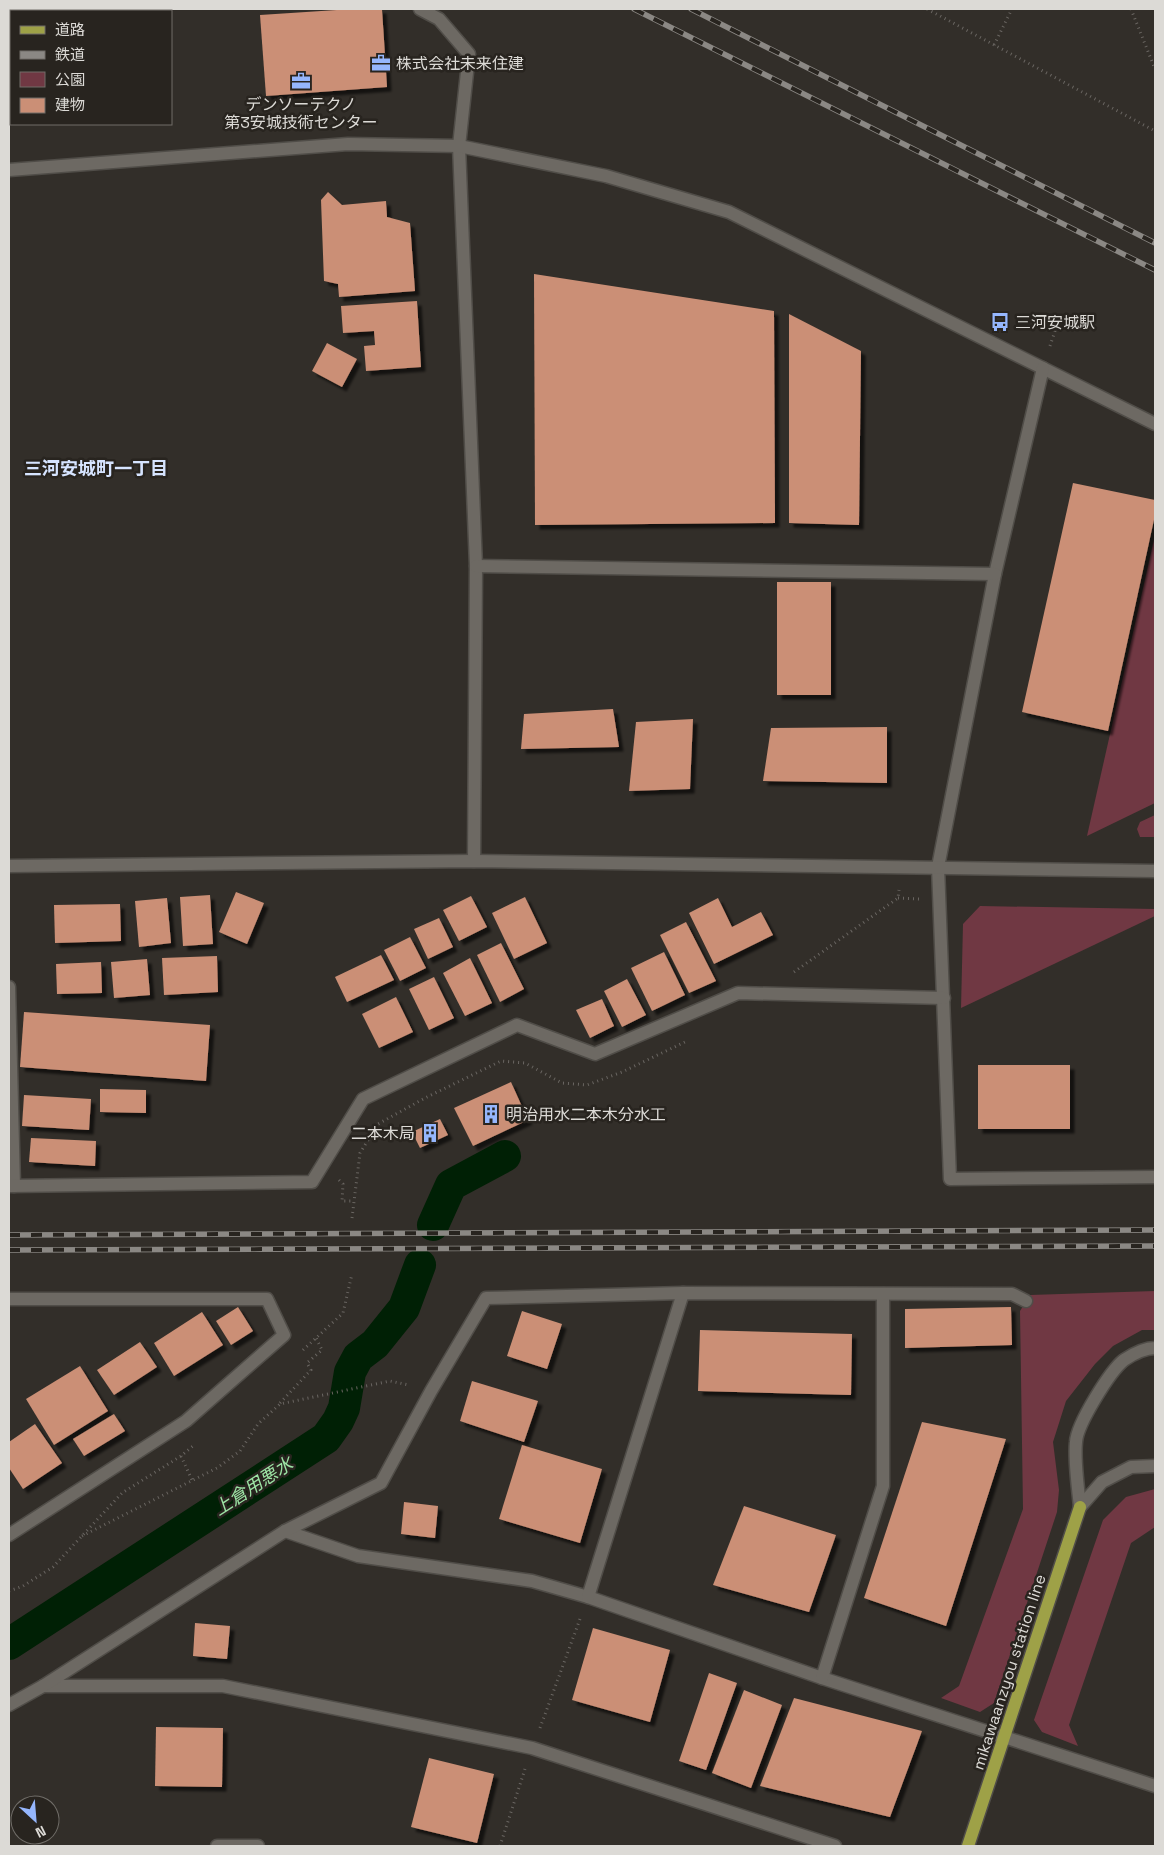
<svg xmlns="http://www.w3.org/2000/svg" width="1164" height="1855" viewBox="0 0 1164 1855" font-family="'Space Grotesk','Noto Sans JP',sans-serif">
  <defs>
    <filter id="shadow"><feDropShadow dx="4.5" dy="4.5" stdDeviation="1" flood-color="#0009"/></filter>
  </defs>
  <rect width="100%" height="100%" fill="#322e29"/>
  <g fill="#703843">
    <path d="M1155 535V803L1087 836Z"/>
    <path d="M1155 815V837H1140L1137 829 1140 822Z"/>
    <path d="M980 906 1155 909V916L961 1008 963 924Z"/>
    <path d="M1155 1291V1330H1142L1113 1346 1095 1364 1066 1401 1053 1442 1059 1490 1057 1512 994 1703 980 1712 941 1698 959 1686 1023 1509 1020 1311 1030 1295Z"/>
    <path d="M1155 1489V1527L1131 1543 1069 1725 1078 1746 1042 1732 1034 1720 1103 1520 1126 1497Z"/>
  </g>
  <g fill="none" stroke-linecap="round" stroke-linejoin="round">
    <g stroke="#002005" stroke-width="32">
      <path d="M433 1225 451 1185 505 1156"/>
      <path d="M9 1644 326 1438 338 1421 344 1408 350 1372 358 1357 375 1344 404 1308 420 1265"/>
    </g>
  </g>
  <g fill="#cb8f76" filter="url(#shadow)">
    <path d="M352 9H382L387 87 266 96 260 15Z"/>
    <path d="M328 192 342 205 386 201 387 217 410 223 415 291 339 297 338 284 324 281 321 200Z"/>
    <path d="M534 274 774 311 775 523 535 525Z"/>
    <path d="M417 301 421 367 366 371 364 346 375 345 374 331 343 333 341 306Z"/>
    <path d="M789 314 861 351 859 525 789 523Z"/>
    <path d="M327 343 357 359 342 387 312 371Z"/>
    <path d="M1073 483 1155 500V515L1108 731 1022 712Z"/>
    <rect x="777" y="582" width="54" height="113"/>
    <path d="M613 709 619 747 521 749 524 714Z"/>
    <path d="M693 719 690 789 629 791 636 722Z"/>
    <path d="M887 727V783L763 781 771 728Z"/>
    <path d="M236 892 264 903 247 944 219 932Z"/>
    <path d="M210 895 213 944 183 946 180 897Z"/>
    <path d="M471 896 487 927 459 941 443 910Z"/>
    <path d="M525 897 547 943 514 959 492 913Z"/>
    <path d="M167 898 171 943 139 947 135 901Z"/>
    <path d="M718 898 732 927 761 912 773 935 714 964 689 913Z"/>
    <path d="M120 904 121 941 55 943 54 905Z"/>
    <path d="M439 918 453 947 428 959 414 929Z"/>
    <path d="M686 922 716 981 689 993 660 935Z"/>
    <path d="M410 937 426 968 400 981 384 950Z"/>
    <path d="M501 943 524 989 500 1002 477 955Z"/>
    <path d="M664 952 685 995 652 1011 631 968Z"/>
    <path d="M381 955 394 980 347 1002 335 977Z"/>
    <path d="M217 956 218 992 164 995 162 958Z"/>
    <path d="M470 958 492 1003 465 1016 443 973Z"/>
    <path d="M147 959 150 995 114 998 111 962Z"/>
    <path d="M101 962 102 993 57 994 56 964Z"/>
    <path d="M434 977 454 1018 429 1030 409 989Z"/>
    <path d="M627 979 646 1015 622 1027 604 991Z"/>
    <path d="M396 997 413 1032 379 1048 362 1014Z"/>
    <path d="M602 999 614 1026 590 1038 576 1010Z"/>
    <path d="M24 1012 210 1025 206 1081 20 1067Z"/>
    <rect x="978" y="1065" width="92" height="64"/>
    <path d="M511 1082 528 1120 473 1146 454 1108Z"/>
    <path d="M100 1089 146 1090V1113L100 1112Z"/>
    <path d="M24 1095 91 1099 89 1130 22 1126Z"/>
    <path d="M440 1119 448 1135 420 1148 412 1132Z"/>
    <path d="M31 1138 96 1141 95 1166 29 1162Z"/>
    <path d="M238 1307 253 1331 231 1345 216 1321Z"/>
    <path d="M1011 1307 1012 1345 905 1348V1309Z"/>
    <path d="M522 1311 562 1324 547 1369 507 1356Z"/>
    <path d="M202 1312 223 1345 174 1376 154 1343Z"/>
    <path d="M700 1330 852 1334 851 1395 698 1391Z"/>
    <path d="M140 1342 157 1367 114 1395 97 1370Z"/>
    <path d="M80 1366 108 1411 54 1445 26 1399Z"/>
    <path d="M472 1381 538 1401 524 1442 460 1421Z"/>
    <path d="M114 1414 125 1431 84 1456 73 1439Z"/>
    <path d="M922 1422 1006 1439 946 1626 864 1598Z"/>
    <path d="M35 1424 62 1463 23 1489 9 1468V1442Z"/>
    <path d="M522 1445 602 1469 580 1543 499 1519Z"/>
    <path d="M404 1502 438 1506 435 1538 401 1534Z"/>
    <path d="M744 1506 836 1535 809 1612 713 1585Z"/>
    <path d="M195 1623 230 1626 227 1659 193 1656Z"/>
    <path d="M593 1628 670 1650 650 1722 572 1700Z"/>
    <path d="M709 1673 737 1683 706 1770 679 1761Z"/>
    <path d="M744 1690 782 1705 751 1788 712 1773Z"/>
    <path d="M794 1698 922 1731 890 1817 760 1786Z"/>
    <path d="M156 1727 223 1728 222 1787 155 1786Z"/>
    <path d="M429 1758 494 1774 477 1843 411 1827Z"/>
  </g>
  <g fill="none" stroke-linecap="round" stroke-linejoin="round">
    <g stroke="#504d48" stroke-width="15">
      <g id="minor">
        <path d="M420 9 439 19 469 54 459 146 476 566 474 861"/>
        <path d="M9 170 348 144 459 146 606 176 729 212 1155 424"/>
        <path d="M1043 368 995 574 938 867 950 1179 1155 1177"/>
        <path d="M476 566 995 574"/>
        <path d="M9 866 474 861 1155 871"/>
        <path d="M9 987 14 1186"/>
        <path d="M9 1186 312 1182 363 1099 517 1025 595 1054 738 993 944 998"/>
        <path d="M9 1299H267L284 1335 186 1421 9 1535"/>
        <path d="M1080 1507C1078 1487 1074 1461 1076 1442 1077 1424 1110 1371 1124 1360 1133 1354 1145 1348 1155 1348"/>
        <path d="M1080 1507 1102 1482 1131 1467 1155 1466"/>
        <path d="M285 1531 358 1556 532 1581 588 1597 822 1678 1155 1786"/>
        <path d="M588 1597 683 1293"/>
        <path d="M822 1678 883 1486V1294"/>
        <path d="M43 1686H223L532 1748 835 1846"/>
        <path d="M9 1705 43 1686 285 1531 381 1483 431 1391 486 1298 683 1293 1012 1294 1026 1301"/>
        <path d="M217 1846H258"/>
      </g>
    </g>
    <g stroke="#504d48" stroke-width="15">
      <path id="major" d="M968 1846 1080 1507"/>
    </g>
    <g stroke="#6a6662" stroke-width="3" stroke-dasharray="1 4" stroke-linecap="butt">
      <path d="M927 9 1155 131"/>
      <path d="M1131 9 1155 69"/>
      <path d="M994 45 1012 9"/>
      <path d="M1050 346 1058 322"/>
      <path d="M898 898 919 899"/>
      <path d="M794 972 898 898 899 890"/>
      <path d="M339 1180 343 1184 342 1201H354"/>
      <path d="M352 1218 360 1153 378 1124 425 1098 501 1061 525 1063 562 1083 587 1085 622 1072 687 1041"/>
      <path d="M303 1350 343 1313 352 1274"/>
      <path d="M280 1403 311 1370 307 1363 322 1350 316 1338"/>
      <path d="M181 1456 192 1480"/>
      <path d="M82 1536 217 1468 240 1451 258 1424 280 1404 390 1381 409 1385"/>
      <path d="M9 1591 23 1586 53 1567 122 1493 181 1456 193 1446"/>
      <path d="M540 1728 580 1619"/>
      <path d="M500 1846 525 1769"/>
    </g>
    <use href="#minor" stroke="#6d6963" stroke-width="12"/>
    <use href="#major" stroke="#9ea147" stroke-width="12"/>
    <g stroke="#8b8884" stroke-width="5.5">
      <g id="rail">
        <path d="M634 9 1155 270"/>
        <path d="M691 9 1155 243"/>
        <path d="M9 1235 1155 1230"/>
        <path d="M9 1250 1155 1246"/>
      </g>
    </g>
    <use href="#rail" stroke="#28241f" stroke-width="4" stroke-dasharray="11" stroke-linecap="butt"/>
  </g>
  <defs>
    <g id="office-bare" transform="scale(1.5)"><path d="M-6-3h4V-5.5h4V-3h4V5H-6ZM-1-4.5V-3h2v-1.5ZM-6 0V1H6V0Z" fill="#95b6fd" stroke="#28241f" stroke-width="2.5" paint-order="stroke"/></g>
    <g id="bus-bare" transform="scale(1.5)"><path d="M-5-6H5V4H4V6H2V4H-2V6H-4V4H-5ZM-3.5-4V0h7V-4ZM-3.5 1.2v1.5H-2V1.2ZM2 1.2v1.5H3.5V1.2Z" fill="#95b6fd" stroke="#28241f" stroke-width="2.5" paint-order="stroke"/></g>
    <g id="building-bare" transform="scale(1.5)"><path d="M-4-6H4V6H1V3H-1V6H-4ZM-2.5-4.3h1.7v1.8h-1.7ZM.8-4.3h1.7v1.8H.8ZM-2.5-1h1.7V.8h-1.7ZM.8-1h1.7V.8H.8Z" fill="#95b6fd" stroke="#28241f" stroke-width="2.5" paint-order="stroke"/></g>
  </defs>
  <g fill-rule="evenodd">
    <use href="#office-bare" x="381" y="63"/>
    <use href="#office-bare" x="301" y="81"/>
    <use href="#bus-bare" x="1000" y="322"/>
    <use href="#building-bare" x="491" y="1114"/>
    <use href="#building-bare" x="430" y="1133"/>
  </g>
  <g text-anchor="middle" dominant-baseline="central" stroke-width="5" stroke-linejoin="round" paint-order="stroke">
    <g font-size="16" fill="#dcdad6" stroke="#28241f" text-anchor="start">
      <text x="396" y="63">株式会社未来住建</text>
      <text x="301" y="104" text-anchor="middle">デンソーテクノ<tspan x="301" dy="18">第3安城技術センター</tspan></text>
      <text x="1015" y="322">三河安城駅</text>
      <text x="506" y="1114">明治用水二本木分水工</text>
      <text x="415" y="1133" text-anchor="end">二本木局</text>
    </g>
    <g font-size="16" fill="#dcdad6" stroke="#28241f">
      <text transform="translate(1009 1672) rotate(-72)">mikawaanzyou station line</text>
    </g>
    <g font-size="18" font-weight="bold" fill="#d6e4ff" stroke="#28241f">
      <text x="96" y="468">三河安城町一丁目</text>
    </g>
    <g font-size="18" font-style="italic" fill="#9de4a5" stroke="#28241f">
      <text transform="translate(253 1486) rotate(-33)">上倉用悪水</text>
    </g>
  </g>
  <rect width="1164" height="1855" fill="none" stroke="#dcdad6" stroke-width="20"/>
  <rect x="10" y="10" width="162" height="115" fill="#28241f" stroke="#706d68"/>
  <rect x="20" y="26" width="25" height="8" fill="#9ea147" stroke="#706d68"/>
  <text x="55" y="35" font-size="15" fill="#dcdad6">道路</text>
  <rect x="20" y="51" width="25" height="8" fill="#8b8884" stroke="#706d68"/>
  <text x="55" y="60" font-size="15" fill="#dcdad6">鉄道</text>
  <rect x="20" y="72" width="25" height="15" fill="#703843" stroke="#706d68"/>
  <text x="55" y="85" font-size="15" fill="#dcdad6">公園</text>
  <rect x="20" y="98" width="25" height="15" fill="#cb8f76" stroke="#706d68"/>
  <text x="55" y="110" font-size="15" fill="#dcdad6">建物</text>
  <g transform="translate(35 1820) rotate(154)"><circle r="24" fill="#28241f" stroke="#706d68"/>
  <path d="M0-4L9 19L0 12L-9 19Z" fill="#95b6fd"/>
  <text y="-8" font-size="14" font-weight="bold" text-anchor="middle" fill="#dcdad6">N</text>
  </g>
</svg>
